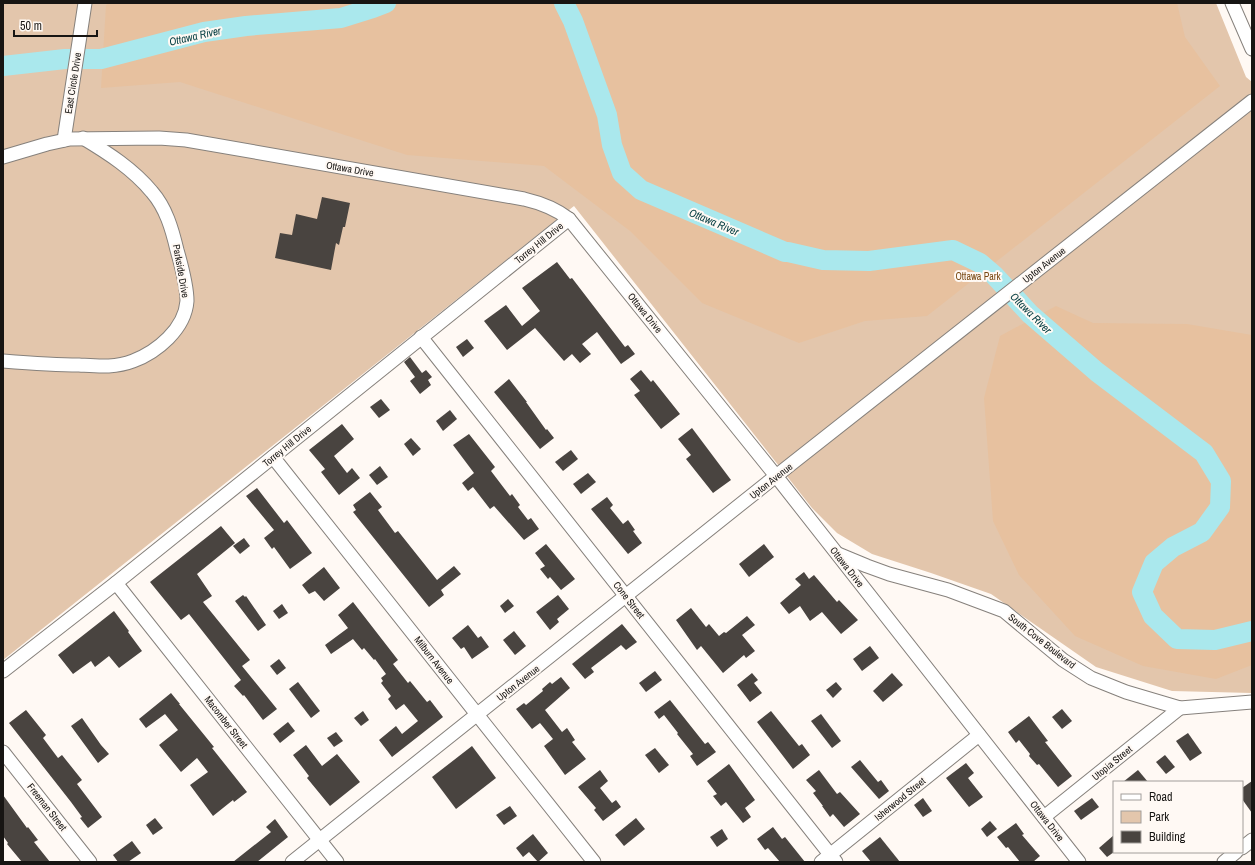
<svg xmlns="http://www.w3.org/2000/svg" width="1255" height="865" viewBox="0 0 1255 865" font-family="'Archivo Narrow',sans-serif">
  <rect width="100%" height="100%" fill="#fff9f4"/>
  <path fill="#e3c6ac" d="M3 3H1216L1246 77 1252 82V693L1172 691 1096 667 991 594 931 573 872 554 837 533 812 508 574 206 3 660Z"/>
  <g fill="#e7c19f">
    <path d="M109 3H1177L1185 37 1220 86 927 316 865 321 799 343 702 303 630 231 544 166 407 155 180 82 101 88 106 5Z"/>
    <path d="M1056 306 1093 323 1187 324 1252 335V665L1216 679 1143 666 1075 636 1019 575 993 521 984 398 1000 336Z"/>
  </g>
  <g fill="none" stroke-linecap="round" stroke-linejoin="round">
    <g stroke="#aae8ed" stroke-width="20">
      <path d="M564 3 573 21 607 115 612 145 622 173 641 190 785 252H788L823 260 869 261 953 250 980 263 994 275 1030 314 1097 372 1204 453 1221 481 1220 507 1202 532 1173 547 1154 563 1142 592 1153 616 1177 639 1215 640 1252 631"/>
      <path d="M3 66 65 59H101L204 32 246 26 341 18 373 8 386 3"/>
    </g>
  </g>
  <g fill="#494440">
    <path d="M322 197 350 203 345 227H343L339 245 336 243 331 270 275 258 280 233 292 235 296 214 317 219Z"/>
    <path d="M557 262 570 279 572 278 625 347 628 345 635 354 621 364 597 332 582 344 591 354 580 363 572 354 564 361 535 328 507 350 484 321 506 305 522 326 540 311 522 288Z"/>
    <path d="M467 339 474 348 463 357 456 347Z"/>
    <path d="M410 357 422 373 426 370 432 377 428 380 431 385 420 394 410 381 415 377 404 362Z"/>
    <path d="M641 370 651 382 653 380 680 414 661 429 634 395 640 391 630 379Z"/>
    <path d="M509 379 527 402H526L546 430 547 429 554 438 540 449 494 392Z"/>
    <path d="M381 399 390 410 379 418 370 407Z"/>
    <path d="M450 410 457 419 443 431 436 421Z"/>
    <path d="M342 424 354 439 334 456 347 473 352 468 360 478 339 495 321 472 325 469 309 450Z"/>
    <path d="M692 428 731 480 713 493 686 459 691 455 678 439Z"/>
    <path d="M469 434 495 467 491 471 510 496 512 494 520 505 518 507 528 520 531 518 539 529 524 540 494 506 490 509 473 487 468 491 462 483 474 473 453 445Z"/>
    <path d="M411 438 421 449 413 456 404 444Z"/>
    <path d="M571 450 578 459 563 471 555 462Z"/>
    <path d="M380 466 388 477 377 485 369 475Z"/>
    <path d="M588 473 596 482 581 494 573 484Z"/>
    <path d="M257 488 284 523 287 520 312 553 290 569 274 547 272 549 264 538 274 530 246 496Z"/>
    <path d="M370 492 382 507 378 510 395 533 398 531 437 580 454 566 461 574 441 590 444 595 429 607 353 512 356 510 353 505Z"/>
    <path d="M607 497 613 505 610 508 623 524 628 520 635 530 633 531 642 543 628 554 591 509Z"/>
    <path d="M221 526 235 543 197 574 212 596 203 602 250 660 242 666 277 709 263 720 244 695 243 696 234 686 241 680 189 614 181 620 150 582Z"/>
    <path d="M244 538 250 546 240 554 233 546Z"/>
    <path d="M546 544 575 579 561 590 550 577 548 579 540 569 545 566 535 553Z"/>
    <path d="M764 544 774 557 749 577 739 564Z"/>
    <path d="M324 567 340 588 324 601 315 591 309 594 302 585Z"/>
    <path d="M804 572 809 579 814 575 837 602 839 600 858 620 841 634 822 612 810 621 800 606 789 614 780 603 801 585 795 579Z"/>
    <path d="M243 595 245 597 246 596 266 625 258 631 235 601Z"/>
    <path d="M558 595 569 609 557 619 559 622 550 630 536 612Z"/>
    <path d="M508 599 514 606 505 613 500 606Z"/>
    <path d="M353 602 398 660 393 664 408 683 410 681 427 702 430 700 443 717 392 757 379 740 396 726 402 734 418 721 404 704 396 710 388 699 391 696 381 683 383 681 381 678 386 674 375 659 374 660 364 648 362 650 353 639 331 654 325 645 348 628 338 615Z"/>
    <path d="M282 604 288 613 279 619 273 611Z"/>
    <path d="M691 608 706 627 709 624 719 636 724 632 726 633 747 616 755 625 742 635 755 651 746 658 744 655 723 673 701 646 697 650 676 620Z"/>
    <path d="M114 611 129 631 128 632 142 651 119 668 109 656 95 667 91 661 73 674 58 655Z"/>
    <path d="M622 624 637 642 626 650 621 645 591 668 594 672 585 679 572 664Z"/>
    <path d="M468 625 478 638 481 636 489 647 472 659 464 647 461 649 452 638Z"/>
    <path d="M514 631 526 646 515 655 503 640Z"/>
    <path d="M870 646 879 658 862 671 853 659Z"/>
    <path d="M279 659 286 668 277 675 270 666Z"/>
    <path d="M655 671 662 680 646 692 639 683Z"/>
    <path d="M752 673 758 680 754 683 762 693 750 702 737 685Z"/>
    <path d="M892 673 903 685 883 702 873 691Z"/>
    <path d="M561 677 570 688 545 710 562 732 567 728 575 740 572 742 586 759 565 775 544 746 553 739 540 723 532 729 516 709 524 703 526 705 543 691 542 689 550 682 552 684Z"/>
    <path d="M298 682 320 711 311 718 289 689Z"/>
    <path d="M836 682 842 689 833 698 826 690Z"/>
    <path d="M171 693 180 704H179L214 747 212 748 247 792 234 802 233 800 213 816 190 785 208 772 197 758 181 772 159 745 178 730 165 714 146 728 139 719Z"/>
    <path d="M670 700 705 744 708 742 716 752 697 766 690 756 693 754 677 734 678 733 664 715 659 719 654 712Z"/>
    <path d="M1062 709 1072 721 1062 729 1052 717Z"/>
    <path d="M26 710 46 735 43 738 58 758 62 755 82 780 77 784 102 817 88 828 80 818 82 817 71 802 9 723Z"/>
    <path d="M363 711 369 720 361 726 354 718Z"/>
    <path d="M771 711 799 746 802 744 810 755 793 769 757 722Z"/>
    <path d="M821 714 841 741 832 748 811 721Z"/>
    <path d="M1029 716 1048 741 1045 742 1072 776 1058 787 1039 764 1037 765 1029 756 1030 754 1019 740 1016 743 1008 732Z"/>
    <path d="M82 718 101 745 109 754 98 763 71 726Z"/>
    <path d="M288 722 295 731 280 743 273 734Z"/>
    <path d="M336 732 343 741 334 747 327 738Z"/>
    <path d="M1188 733 1202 753 1190 761 1176 741Z"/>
    <path d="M306 745 322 766 337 754 360 782 330 806 307 778 309 776 293 755Z"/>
    <path d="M472 746 496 778 456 809 432 777Z"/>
    <path d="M655 748 669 765 659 773 645 755Z"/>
    <path d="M1165 755 1175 767 1166 774 1156 762Z"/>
    <path d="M860 760 878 782 881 780 889 791 879 799 851 767Z"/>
    <path d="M966 763 974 773 968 778 983 797 969 807 946 778Z"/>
    <path d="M729 764 755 800 745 808 751 817 743 823 726 802 721 806 713 796 717 794 707 781Z"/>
    <path d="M600 770 608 781 600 788 612 803 616 800 621 807 603 821 594 810 596 808 578 787Z"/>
    <path d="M819 770 837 794 840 792 860 814 844 827 833 814 830 817 822 806H823L813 793 816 791 806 780Z"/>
    <path d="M1138 770 1148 782H1123Z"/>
    <path d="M1252 781V813L1242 799V788Z"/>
    <path d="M3 795 27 828 28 827 38 840 34 842 50 862H22L7 844 8 843 3 836Z"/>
    <path d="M923 798 932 811 923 817 914 805Z"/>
    <path d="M1092 798 1099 807 1081 820 1074 811Z"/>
    <path d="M510 806 517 816 504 825 496 815Z"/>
    <path d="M155 818 163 828 153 835 146 825Z"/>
    <path d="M636 818 645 829 624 846 615 835Z"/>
    <path d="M275 819 288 837 257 862H233L271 832 266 827Z"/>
    <path d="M990 821 997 829 987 837 981 829Z"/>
    <path d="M1016 823 1024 834 1022 835 1040 856 1033 862H1020L1008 847 1006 848 997 837Z"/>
    <path d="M773 827 782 839 785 837 805 862H780L768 848 765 850 757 839Z"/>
    <path d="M722 829 728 839 717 847 710 837Z"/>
    <path d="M533 834 548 853 538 862 529 852 523 857 516 848Z"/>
    <path d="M1114 835V852L1107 857 1099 848Z"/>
    <path d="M880 837 900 862H871L862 851Z"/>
    <path d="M132 841 141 853 128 862H118L113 855Z"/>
  </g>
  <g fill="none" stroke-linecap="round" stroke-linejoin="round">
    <g stroke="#86817c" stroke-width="15">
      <g id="minor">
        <path d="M1232 3 1252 49"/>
        <path d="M64 140 85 3"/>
        <path d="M3 157 47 144 70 139 159 138 186 140 524 199C541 203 555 208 569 219L776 476 1079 862"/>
        <path d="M421 337 836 862"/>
        <path d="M3 361C28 363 53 365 79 365 97 366 115 368 133 361 157 352 185 329 187 301 187 287 181 264 177 250 172 229 166 208 152 192 133 169 108 153 83 138"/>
        <path d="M273 457 594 862"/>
        <path d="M838 554 867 566 889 574 948 590 1004 611 1063 660 1091 678 1126 692 1180 708 1252 702"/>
        <path d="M116 583 337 862"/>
        <path d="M3 671 116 583 569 219"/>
        <path d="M3 752 90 862"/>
        <path d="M1044 817 1180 708"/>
        <path d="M1242 848 1252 840"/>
        <path d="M292 862 776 476 1252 101"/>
        <path d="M821 862 979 735"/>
        <path d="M1224 862 1236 852"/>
      </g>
    </g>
    <use href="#minor" stroke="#fff" stroke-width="13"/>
  </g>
  <g text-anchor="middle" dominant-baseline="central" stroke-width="4" stroke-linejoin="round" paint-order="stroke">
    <g font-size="10" fill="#171513" stroke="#fff9f4">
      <text transform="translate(73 83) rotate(-81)">East Circle Drive</text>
      <text transform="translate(350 169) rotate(10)">Ottawa Drive</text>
      <text transform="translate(539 243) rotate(-39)">Torrey Hill Drive</text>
      <text transform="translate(1044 265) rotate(-38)">Upton Avenue</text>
      <text transform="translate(181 271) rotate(80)">Parkside Drive</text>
      <text transform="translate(645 313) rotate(51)">Ottawa Drive</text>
      <text transform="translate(287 446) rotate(-39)">Torrey Hill Drive</text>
      <text transform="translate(771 481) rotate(-38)">Upton Avenue</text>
      <text transform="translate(847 567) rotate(52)">Ottawa Drive</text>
      <text transform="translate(629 600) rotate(52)">Cone Street</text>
      <text transform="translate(1042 641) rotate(38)">South Cove Boulevard</text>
      <text transform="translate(434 660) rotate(52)">Milburn Avenue</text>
      <text transform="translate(518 683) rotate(-38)">Upton Avenue</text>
      <text transform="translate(226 722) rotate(52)">Macomber Street</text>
      <text transform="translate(1112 763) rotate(-39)">Utopia Street</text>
      <text transform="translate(900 799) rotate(-39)">Isherwood Street</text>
      <text transform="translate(47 807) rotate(52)">Freeman Street</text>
      <text transform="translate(1047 821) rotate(52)">Ottawa Drive</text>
    </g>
    <g font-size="10" fill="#794912" stroke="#fff9f4">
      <text x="978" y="276">Ottawa Park</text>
    </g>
    <g font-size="11" font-style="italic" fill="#003b3f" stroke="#fff9f4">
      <text transform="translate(195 36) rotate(-13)">Ottawa River</text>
      <text transform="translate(714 222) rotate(23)">Ottawa River</text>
      <text transform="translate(1031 313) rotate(45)">Ottawa River</text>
    </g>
  </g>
  <rect width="1255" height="865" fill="none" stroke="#171513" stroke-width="8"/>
  <rect x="1113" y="781" width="130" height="72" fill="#fff9f4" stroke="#a29e9a"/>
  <rect x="1121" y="794" width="20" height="6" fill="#ffffff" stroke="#a29e9a"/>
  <text x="1149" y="801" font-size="12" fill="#171513">Road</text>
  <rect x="1121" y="811" width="20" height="12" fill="#e3c6ac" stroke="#a29e9a"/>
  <text x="1149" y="821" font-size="12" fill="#171513">Park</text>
  <rect x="1121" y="831" width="20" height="12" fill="#494440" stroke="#a29e9a"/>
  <text x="1149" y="841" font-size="12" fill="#171513">Building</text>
  <path d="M14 30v6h83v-6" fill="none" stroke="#171513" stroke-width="2"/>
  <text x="20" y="30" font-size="12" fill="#171513" stroke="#fff9f4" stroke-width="3" paint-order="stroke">50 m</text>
</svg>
